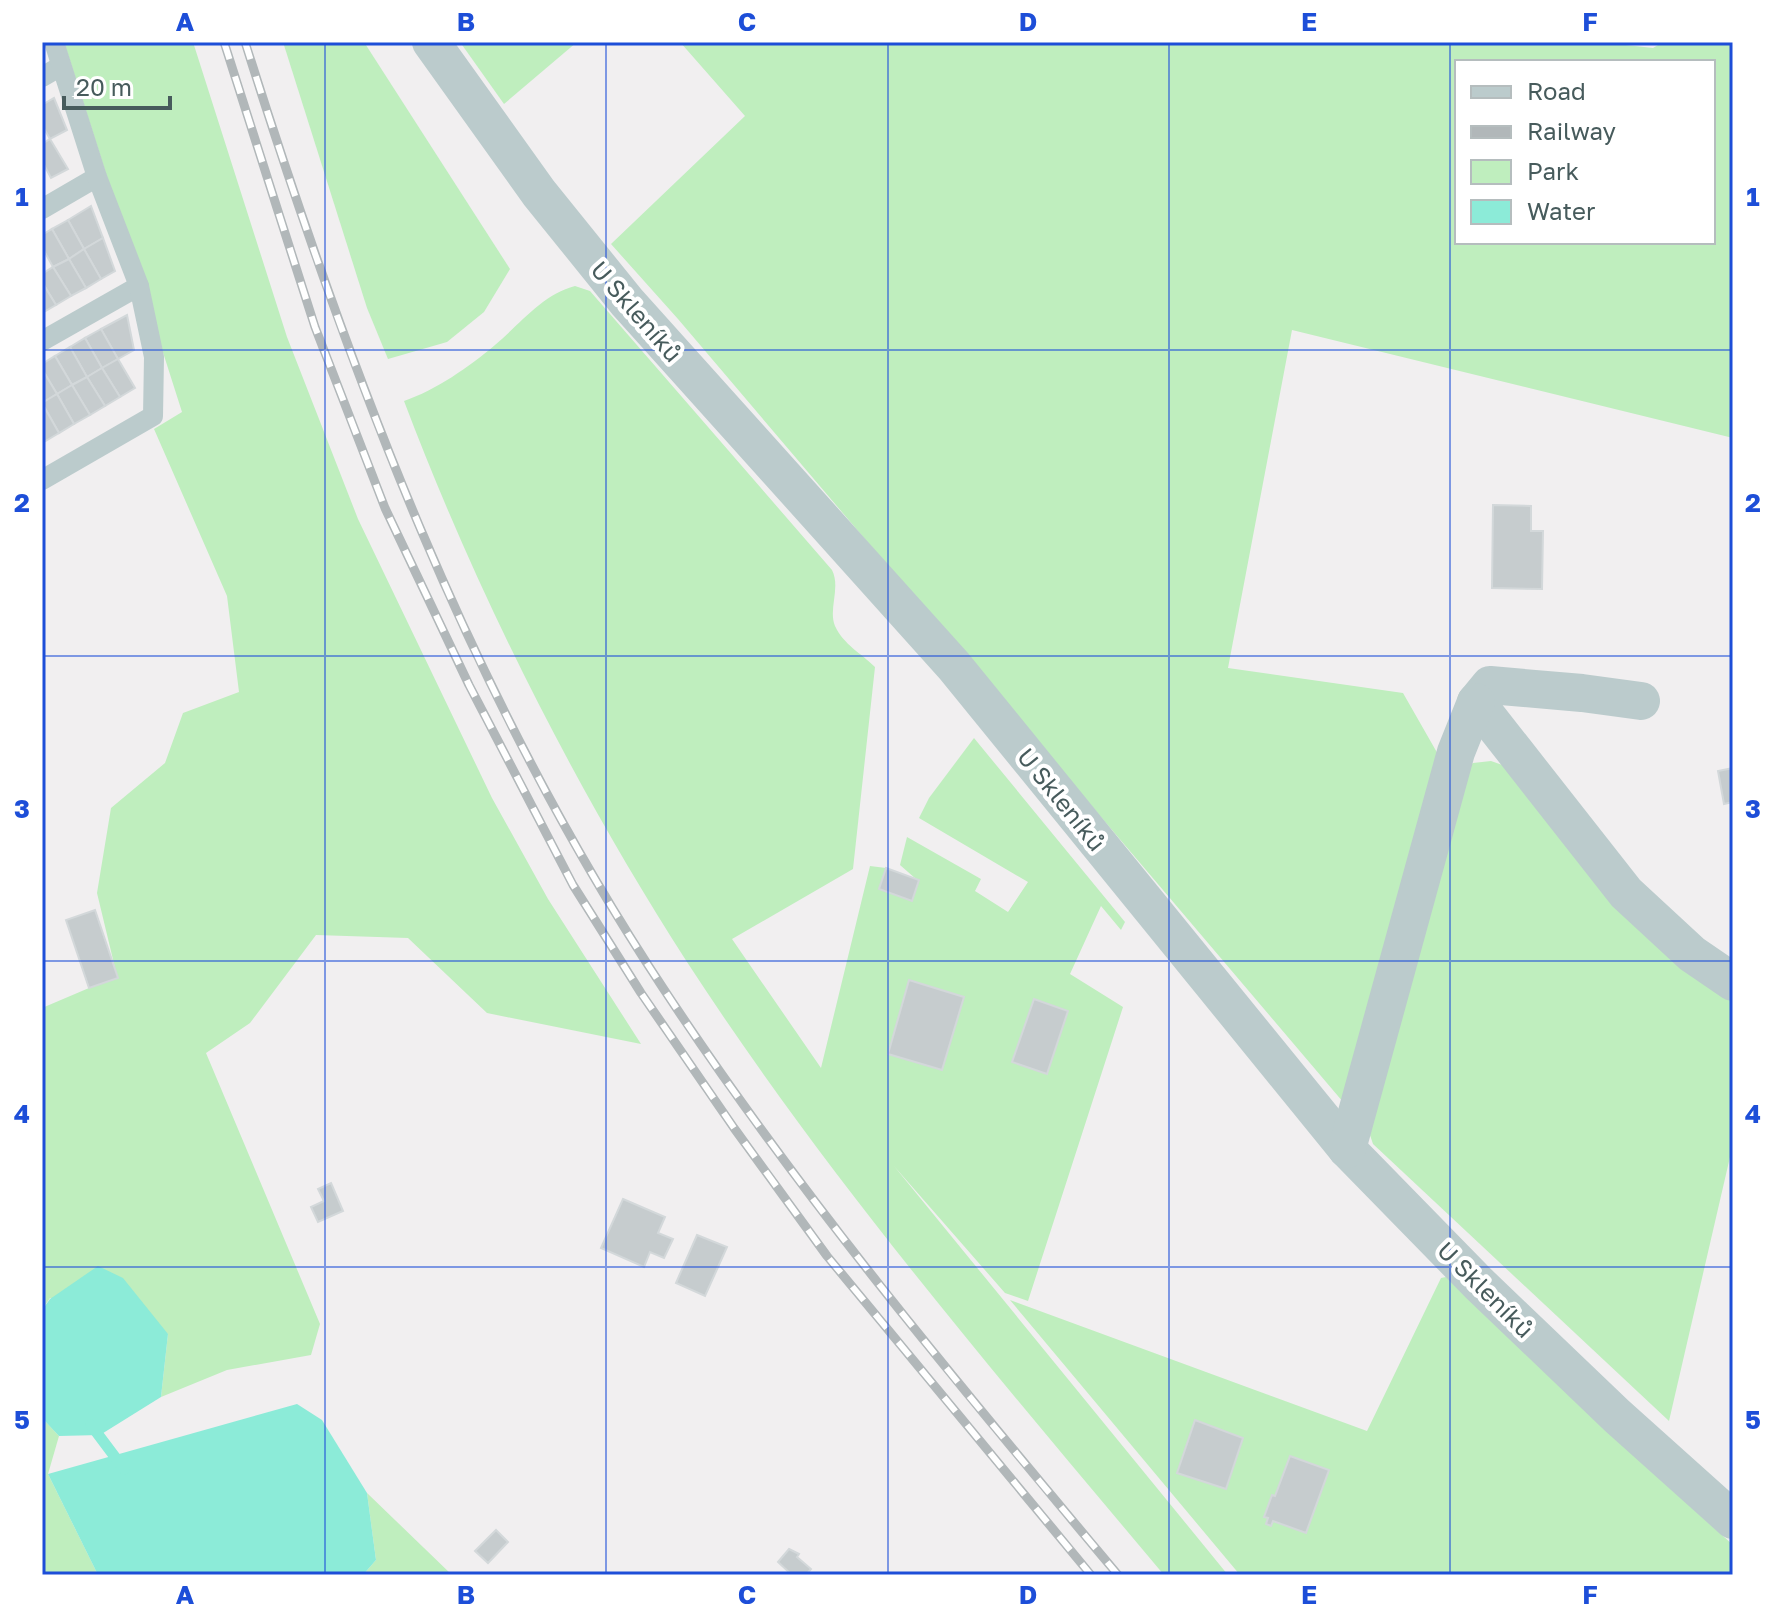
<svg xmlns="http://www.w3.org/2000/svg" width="1775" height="1617" viewBox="0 0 1775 1617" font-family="'Golos Text',sans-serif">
  <rect width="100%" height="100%" fill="#f1eff0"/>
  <g fill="#bfeebe" fill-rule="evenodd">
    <path d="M64 42H193L287 337 358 519 492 798 548 899 641 1044 487 1013 408 938 316 935 250 1023 206 1053 320 1324 311 1355 227 1370 161 1397 168 1334 50 1298 42 1310V1008L89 988 116 972 97 893 111 808 165 763 183 713 239 692 227 596 154 429 182 412Z"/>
    <path d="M283 42H364L510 269 484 312 447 342 388 359 367 308Z"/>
    <path d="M460 42H577L504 104Z"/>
    <path d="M680 42H1599L1653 48 1663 42H1733V438L1292 330 1228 668 1403 693 1439 756 1349 1109 678 319 611 244 745 116ZM1457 62H1713V242H1457Z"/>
    <path d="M575 286 590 291 832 570C841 588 828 609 835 626 844 645 861 653 875 667L853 869 732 939 821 1068 870 866 886 868 916 879 900 865 907 837 981 879 975 891 1008 912 1028 882 919 818 929 798 974 738 1125 922 1121 930 1101 906 1070 974 1123 1007 1028 1301 1005 1293 894 1166 1228 1575H1164C997 1376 828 1179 687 962 575 788 477 594 404 401 436 390 469 367 495 345 520 324 543 294 575 286Z"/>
    <path d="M1491 761 1511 768 1733 994V1144L1669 1421 1373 1144 1370 1135 1459 773 1473 763Z"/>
    <path d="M1446 1277 1592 1417 1733 1545V1575H1240L1010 1300 1367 1431 1441 1278Z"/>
    <path d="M42 1418 59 1436 48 1474 98 1575H42Z"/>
    <path d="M367 1493 452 1575H363L376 1560Z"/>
  </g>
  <g fill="#8cebd8">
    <path d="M98 1266 123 1278 168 1334 161 1397 100 1435 59 1436 42 1418V1310L50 1299Z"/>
    <path d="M297 1404 322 1420 367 1493 376 1560 363 1575H98L48 1474Z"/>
  </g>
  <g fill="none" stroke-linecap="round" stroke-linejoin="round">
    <path stroke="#8cebd8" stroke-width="11" d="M91 1425 124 1469"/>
  </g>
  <g fill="#c6ccce" stroke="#d3d8da" stroke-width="2">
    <path d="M54 98 67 130 50 139 42 125V105Z"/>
    <path d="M50 139 68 169 51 178 42 161V144Z"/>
    <path d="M91 206 103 238 84 249 68 220Z"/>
    <path d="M68 220 84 249 69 259 52 229Z"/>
    <path d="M52 229 69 259 53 267 42 247V235Z"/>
    <path d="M103 238 115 271 101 279 84 249Z"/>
    <path d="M84 249 101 279 86 288 69 259Z"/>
    <path d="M69 259 86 288 71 296 53 267Z"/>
    <path d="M53 267 71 296 56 305 42 282V274Z"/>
    <path d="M42 282 56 305 42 313Z"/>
    <path d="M127 315 134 350 118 359 101 329Z"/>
    <path d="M101 329 118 359 102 368 85 338Z"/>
    <path d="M85 338 102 368 87 377 70 347Z"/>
    <path d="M70 347 87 377 72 385 55 356Z"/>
    <path d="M55 356 72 385 57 394 42 369V364Z"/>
    <path d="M118 359 135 388 120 397 102 368Z"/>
    <path d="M102 368 120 397 105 406 87 377Z"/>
    <path d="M42 369 57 394 42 403Z"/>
    <path d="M87 377 105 406 90 415 72 385Z"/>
    <path d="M72 385 90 415 74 424 57 394Z"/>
    <path d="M57 394 74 424 59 433 42 403Z"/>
    <path d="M42 403 59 433 44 442 42 439Z"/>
    <path d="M1493 505 1531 506V531H1543L1542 589 1492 588Z"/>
    <path d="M1733 768V802L1724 804 1718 771Z"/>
    <path d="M886 868 919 880 912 901 879 889Z"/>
    <path d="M95 910 118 978 89 988 66 920Z"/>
    <path d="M909 980 964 997 942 1070 888 1054Z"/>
    <path d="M1034 999 1068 1011 1047 1074 1012 1062Z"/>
    <path d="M331 1183 343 1211 318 1222 311 1207 324 1201 318 1189Z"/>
    <path d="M623 1199 665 1217 658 1233 673 1239 664 1258 650 1252 644 1267 601 1248Z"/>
    <path d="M697 1235 727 1247 705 1296 676 1283Z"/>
    <path d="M1195 1420 1243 1438 1226 1489 1177 1473Z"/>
    <path d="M1290 1456 1329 1470 1306 1533 1273 1521 1271 1526 1266 1524 1268 1518 1264 1517 1272 1495 1275 1496Z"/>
    <path d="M496 1530 508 1542 488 1563 475 1551Z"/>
    <path d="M789 1549 799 1554 797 1557 811 1569 806 1575H792L778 1562Z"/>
  </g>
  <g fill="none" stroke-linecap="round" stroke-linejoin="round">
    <g stroke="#bbcbcc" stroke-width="20">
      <path d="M42 77 61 66"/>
      <path d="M42 209 97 177"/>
      <path d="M42 341 139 286"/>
      <path d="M42 480 153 416 154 357 139 286 97 177 54 42"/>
    </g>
    <g stroke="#bbcbcc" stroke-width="38">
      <path d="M431 42 539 193 627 302 954 666 1347 1149 1479 1284 1617 1416 1733 1520"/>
      <path d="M1641 701 1582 693 1490 685 1476 702 1626 893 1692 954 1733 982"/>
      <path d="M1347 1149 1456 752 1476 702"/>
    </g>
    <g stroke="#b1b7b9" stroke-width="9">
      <g id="rail">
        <path d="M224 42 315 327 385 508 469 685 573 885 641 993 734 1128 827 1256 1091 1575"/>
        <path d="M245 42C349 372 471 698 663 988 800 1196 959 1385 1118 1575"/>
      </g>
    </g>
    <use href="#rail" stroke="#fff" stroke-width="6" stroke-dasharray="18" stroke-linecap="butt"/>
  </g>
  <path fill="none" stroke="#1d4ed8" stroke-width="2" stroke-opacity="0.55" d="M325 42V1575M606 42V1575M888 42V1575M1169 42V1575M1450 42V1575M42 350H1733M42 656H1733M42 961H1733M42 1267H1733"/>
  <g text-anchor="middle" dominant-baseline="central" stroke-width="8" stroke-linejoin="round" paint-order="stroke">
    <g font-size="24" fill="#475b5c" stroke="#fff">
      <text transform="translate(637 311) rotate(49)">U Skleníků</text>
      <text transform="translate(1062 799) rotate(51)">U Skleníků</text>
      <text transform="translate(1486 1289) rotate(45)">U Skleníků</text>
    </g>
  </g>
  <rect width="1775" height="1617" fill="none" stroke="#ffffff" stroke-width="88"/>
  <rect x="1455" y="60" width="260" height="184" fill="#ffffff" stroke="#b5bdbe" stroke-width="2"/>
  <rect x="1471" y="86" width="40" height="12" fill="#bbcbcc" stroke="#b5bdbe" stroke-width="2"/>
  <text x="1527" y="100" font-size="24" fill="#475b5c">Road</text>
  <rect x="1471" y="126" width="40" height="12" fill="#b1b7b9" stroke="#b5bdbe" stroke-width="2"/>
  <text x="1527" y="140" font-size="24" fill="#475b5c">Railway</text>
  <rect x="1471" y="160" width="40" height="24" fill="#bfeebe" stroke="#b5bdbe" stroke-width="2"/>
  <text x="1527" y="180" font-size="24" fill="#475b5c">Park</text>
  <rect x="1471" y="200" width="40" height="24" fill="#8cebd8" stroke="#b5bdbe" stroke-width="2"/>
  <text x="1527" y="220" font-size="24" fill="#475b5c">Water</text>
  <path d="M64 96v12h106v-12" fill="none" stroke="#475b5c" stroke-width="4"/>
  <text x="76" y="96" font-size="24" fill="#475b5c" stroke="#ffffff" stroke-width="6" paint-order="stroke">20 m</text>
  <rect x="44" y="44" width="1687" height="1529" fill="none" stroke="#1d4ed8" stroke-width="3"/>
  <g font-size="26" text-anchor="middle" font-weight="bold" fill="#1d4ed8">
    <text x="185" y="31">A</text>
    <text x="466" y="31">B</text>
    <text x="747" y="31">C</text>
    <text x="1028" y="31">D</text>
    <text x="1309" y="31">E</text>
    <text x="1590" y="31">F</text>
    <text x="22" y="206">1</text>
    <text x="1753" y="206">1</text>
    <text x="22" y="512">2</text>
    <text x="1753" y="512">2</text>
    <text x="22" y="818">3</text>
    <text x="1753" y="818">3</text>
    <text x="22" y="1123">4</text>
    <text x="1753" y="1123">4</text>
    <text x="22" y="1429">5</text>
    <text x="1753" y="1429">5</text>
    <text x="185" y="1604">A</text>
    <text x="466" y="1604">B</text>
    <text x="747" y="1604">C</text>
    <text x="1028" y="1604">D</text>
    <text x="1309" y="1604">E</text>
    <text x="1590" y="1604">F</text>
  </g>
</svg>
